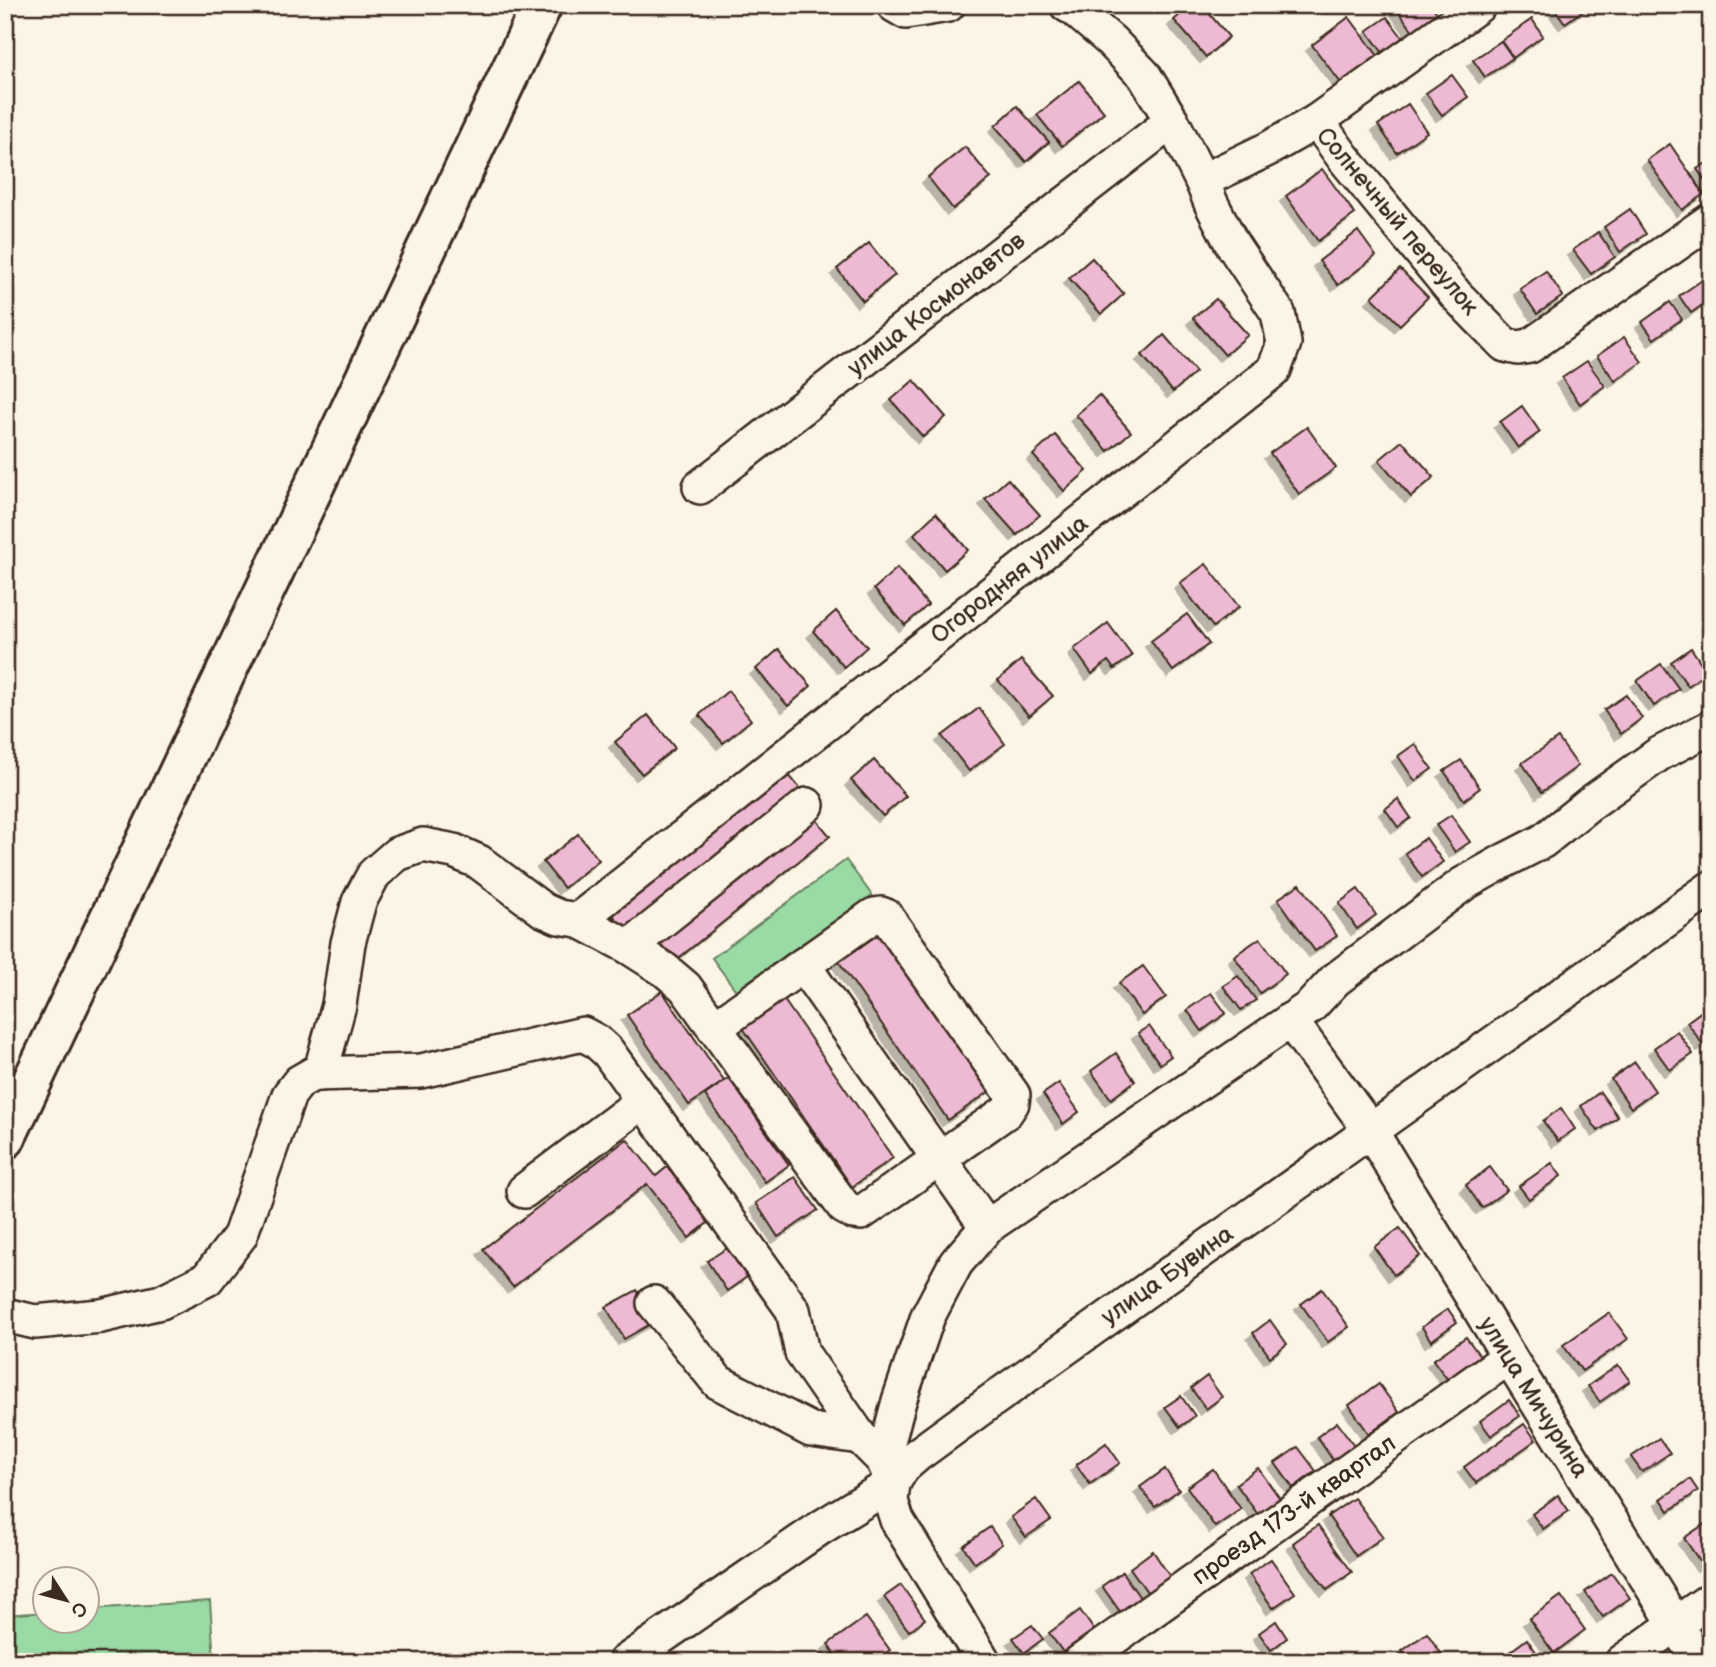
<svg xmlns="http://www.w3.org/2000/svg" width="1716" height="1667" viewBox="0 0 1716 1667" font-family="'Balsamiq Sans',sans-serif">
  <defs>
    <filter id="shadow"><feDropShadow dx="-6" dy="6" stdDeviation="0" flood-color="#0004"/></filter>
  </defs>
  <rect width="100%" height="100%" fill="#fcf5e5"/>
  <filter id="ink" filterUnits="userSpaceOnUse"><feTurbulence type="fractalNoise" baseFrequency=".0143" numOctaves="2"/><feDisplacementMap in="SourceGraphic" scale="14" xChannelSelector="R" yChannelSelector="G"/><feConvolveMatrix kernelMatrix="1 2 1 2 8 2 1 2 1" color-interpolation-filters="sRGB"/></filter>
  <g filter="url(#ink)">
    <g fill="#9adba5" stroke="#6a8262" stroke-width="2">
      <path d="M846 860 874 898 740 996 712 958Z"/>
      <path d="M210 1601 214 1662H5V1615L45 1612 46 1622H88V1609Z"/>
    </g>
    <g fill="#eeb9d2" stroke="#3b2a1e" stroke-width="2" filter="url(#shadow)">
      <path d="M1191 5H1202L1229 37 1206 57 1174 20Z"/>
      <path d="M1396 5H1431L1437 13 1413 31 1395 7Z"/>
      <path d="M1552 5H1591L1565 23Z"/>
      <path d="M1349 17 1378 56 1341 83 1312 45Z"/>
      <path d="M1387 17 1403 38 1383 53 1367 31Z"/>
      <path d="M1532 19 1543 36 1513 58 1501 41Z"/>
      <path d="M1501 41 1513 58 1485 77 1473 60Z"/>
      <path d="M1452 75 1468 97 1442 115 1426 93Z"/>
      <path d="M1079 81 1104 112 1062 146 1037 115Z"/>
      <path d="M1408 104 1427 132 1397 153 1378 125Z"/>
      <path d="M1017 106 1049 142 1026 162 995 126Z"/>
      <path d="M1670 144 1704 194 1682 210 1647 160Z"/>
      <path d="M965 147 991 178 953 209 928 177Z"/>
      <path d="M1711 160V189L1697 169Z"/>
      <path d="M1322 169 1355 214 1318 241 1286 196Z"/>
      <path d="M1630 209 1646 234 1620 252 1604 227Z"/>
      <path d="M1358 231 1376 256 1338 285 1319 261Z"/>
      <path d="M1598 232 1615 257 1591 274 1573 250Z"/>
      <path d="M869 243 895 275 863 301 837 269Z"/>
      <path d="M1092 258 1124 294 1101 314 1069 278Z"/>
      <path d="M1400 269 1428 297 1400 325 1372 297Z"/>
      <path d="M1546 271 1563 296 1537 314 1520 289Z"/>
      <path d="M1705 278 1711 286V299L1691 313 1679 296Z"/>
      <path d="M1216 299 1248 335 1225 355 1193 318Z"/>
      <path d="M1670 302 1682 319 1654 339 1642 322Z"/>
      <path d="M1164 335 1196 372 1173 392 1142 355Z"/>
      <path d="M1624 337 1642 362 1615 381 1597 356Z"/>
      <path d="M1587 361 1605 386 1580 404 1562 378Z"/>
      <path d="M914 380 946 417 923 437 891 400Z"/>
      <path d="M1099 395 1131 432 1108 451 1076 415Z"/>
      <path d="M1522 406 1540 432 1518 448 1500 422Z"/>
      <path d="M1307 427 1336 468 1299 494 1270 453Z"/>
      <path d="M1055 435 1087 471 1064 491 1033 455Z"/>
      <path d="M1402 441 1434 477 1411 497 1379 460Z"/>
      <path d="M1008 479 1040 515 1017 535 985 499Z"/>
      <path d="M936 513 968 550 945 570 914 534Z"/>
      <path d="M1206 564 1239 607 1213 627 1180 583Z"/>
      <path d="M897 568 928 605 905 625 874 589Z"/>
      <path d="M836 611 867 647 844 667 813 631Z"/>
      <path d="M1187 614 1209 644 1173 671 1151 641Z"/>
      <path d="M1108 623 1132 656 1114 669 1108 661 1092 674 1074 649Z"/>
      <path d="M1691 648 1707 672 1688 686 1671 662Z"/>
      <path d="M779 649 811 686 788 706 756 669Z"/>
      <path d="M1021 660 1053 696 1029 716 998 680Z"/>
      <path d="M1661 664 1679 689 1654 706 1637 681Z"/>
      <path d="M728 691 751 720 723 743 699 715Z"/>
      <path d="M1626 695 1642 718 1621 734 1604 710Z"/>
      <path d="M979 708 1005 744 969 771 942 736Z"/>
      <path d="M648 715 675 748 642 774 615 742Z"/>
      <path d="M1558 738 1578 766 1542 792 1522 763Z"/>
      <path d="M1415 744 1432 769 1415 781 1398 756Z"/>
      <path d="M874 760 906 796 883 816 851 780Z"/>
      <path d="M1461 760 1480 788 1464 800 1444 771Z"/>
      <path d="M788 774 803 792 628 934 613 915Z"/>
      <path d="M1398 799 1411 818 1398 827 1385 809Z"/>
      <path d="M1451 815 1470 842 1455 852 1436 825Z"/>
      <path d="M815 818 830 836 669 966 654 948Z"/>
      <path d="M578 834 599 860 564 888 543 862Z"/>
      <path d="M1426 838 1443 862 1422 877 1405 853Z"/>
      <path d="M1300 884 1337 936 1315 951 1278 899Z"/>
      <path d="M1358 889 1376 915 1357 929 1339 903Z"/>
      <path d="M880 933 989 1092 948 1120 839 962Z"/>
      <path d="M1260 938 1286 974 1260 993 1234 956Z"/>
      <path d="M1143 966 1166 997 1142 1015 1119 983Z"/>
      <path d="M1238 976 1256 1000 1241 1010 1223 986Z"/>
      <path d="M662 991 724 1081 689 1105 627 1015Z"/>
      <path d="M1211 993 1226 1013 1202 1031 1187 1010Z"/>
      <path d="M784 1000 893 1158 852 1187 743 1028Z"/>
      <path d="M1706 1008 1711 1015V1040L1703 1045 1687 1022Z"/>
      <path d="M1149 1026 1171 1056 1160 1064 1138 1033Z"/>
      <path d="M1677 1031 1693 1054 1670 1070 1654 1048Z"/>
      <path d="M1116 1053 1135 1081 1111 1099 1091 1071Z"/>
      <path d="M1635 1062 1655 1091 1631 1108 1611 1079Z"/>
      <path d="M729 1078 789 1165 765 1182 705 1095Z"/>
      <path d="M1059 1083 1079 1112 1063 1124 1043 1094Z"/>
      <path d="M1600 1092 1618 1117 1598 1131 1581 1106Z"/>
      <path d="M1561 1108 1575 1129 1558 1141 1543 1121Z"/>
      <path d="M627 1139 656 1176 667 1167 709 1222 689 1238 647 1184 513 1287 483 1249Z"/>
      <path d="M1552 1163 1561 1176 1529 1199 1519 1186Z"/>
      <path d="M1490 1167 1507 1190 1482 1208 1466 1185Z"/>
      <path d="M795 1177 818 1210 778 1237 756 1203Z"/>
      <path d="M1400 1228 1420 1256 1394 1275 1374 1247Z"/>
      <path d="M727 1248 747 1277 727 1291 707 1261Z"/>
      <path d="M1322 1289 1349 1327 1328 1342 1301 1304Z"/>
      <path d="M637 1290 654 1322 624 1339 606 1307Z"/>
      <path d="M1448 1309 1457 1322 1431 1341 1422 1327Z"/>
      <path d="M1609 1313 1628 1339 1582 1371 1563 1345Z"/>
      <path d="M1270 1320 1287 1344 1270 1357 1253 1333Z"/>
      <path d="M1466 1337 1483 1360 1451 1384 1433 1360Z"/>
      <path d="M1618 1365 1630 1381 1600 1402 1588 1386Z"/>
      <path d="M1207 1376 1222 1397 1206 1409 1191 1388Z"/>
      <path d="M1379 1384 1399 1412 1369 1434 1349 1405Z"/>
      <path d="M1181 1396 1195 1416 1180 1427 1165 1407Z"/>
      <path d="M1509 1400 1520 1416 1491 1436 1480 1421Z"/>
      <path d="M1337 1422 1356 1448 1335 1463 1317 1437Z"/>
      <path d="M1524 1424 1536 1440 1476 1483 1464 1467Z"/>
      <path d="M1659 1438 1670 1453 1642 1472 1631 1457Z"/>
      <path d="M1106 1443 1120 1463 1090 1484 1076 1465Z"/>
      <path d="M1298 1447 1316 1471 1293 1488 1275 1463Z"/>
      <path d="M1258 1468 1281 1500 1259 1516 1236 1484Z"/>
      <path d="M1165 1469 1179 1490 1155 1507 1140 1487Z"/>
      <path d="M1213 1469 1241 1509 1215 1527 1187 1487Z"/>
      <path d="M1690 1479 1698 1491 1669 1511 1661 1499Z"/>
      <path d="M1558 1495 1569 1511 1543 1529 1532 1514Z"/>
      <path d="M1354 1498 1383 1537 1356 1556 1328 1516Z"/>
      <path d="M1036 1499 1051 1520 1026 1537 1011 1517Z"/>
      <path d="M1706 1523 1711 1531V1560L1703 1566 1684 1538Z"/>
      <path d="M1318 1525 1352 1572 1327 1590 1293 1543Z"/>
      <path d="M990 1527 1002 1544 975 1563 963 1546Z"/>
      <path d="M1153 1551 1172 1580 1150 1596 1130 1568Z"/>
      <path d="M1271 1559 1295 1593 1273 1608 1249 1574Z"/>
      <path d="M1122 1572 1141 1599 1121 1613 1102 1586Z"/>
      <path d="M1612 1573 1630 1598 1603 1617 1585 1592Z"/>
      <path d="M901 1585 925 1619 909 1631 884 1597Z"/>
      <path d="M1561 1596 1585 1630 1554 1653 1529 1619Z"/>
      <path d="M1080 1610 1094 1630 1063 1652 1049 1633Z"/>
      <path d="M866 1617 890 1650 873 1662H840L828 1644Z"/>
      <path d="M1276 1621 1287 1638 1271 1650 1259 1633Z"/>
      <path d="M1032 1625 1043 1639 1024 1653 1013 1638Z"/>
      <path d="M1427 1633 1447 1662H1410L1402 1651Z"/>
      <path d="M1527 1639 1543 1662H1515L1508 1653Z"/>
      <path d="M823 1653 829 1662H811Z"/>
    </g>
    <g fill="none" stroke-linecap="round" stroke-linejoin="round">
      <g stroke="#3b2a1e" stroke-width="38">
        <g id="minor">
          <path d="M894 5 906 12 948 5"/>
          <path d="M1067 5 1074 9 1111 41 1144 75 1172 121 1202 181 1268 149 1317 121 1343 157 1456 295 1505 345 1518 348 1530 346 1711 220"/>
          <path d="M1317 121 1479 5"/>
          <path d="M700 487 1172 121"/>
          <path d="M578 920 1274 370 1284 343 1278 313 1232 244 1211 203 1202 181"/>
          <path d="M629 947 807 805"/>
          <path d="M803 965 987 1227"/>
          <path d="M1290 1020 1370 1130 1509 1357 1699 1662"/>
          <path d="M320 1074 339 1005 348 943 359 902 374 874 397 854 423 845 454 851 479 862 543 910 559 917 578 920 629 947 665 970 685 987 844 1207 853 1212 861 1213 1006 1112 1012 1103 1013 1095 886 916 881 914 874 915 714 1028"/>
          <path d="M524 1191 643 1101"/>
          <path d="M654 1303 718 1382 811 1430 860 1437"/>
          <path d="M5 1315 35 1322 101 1316 161 1302 207 1279 240 1236 289 1095 299 1082 313 1074 421 1071 583 1034 596 1041 608 1052 793 1310 802 1353 860 1437 883 1460"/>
          <path d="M625 1662 820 1528 893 1483 903 1467 917 1455 980 1409 1711 888"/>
          <path d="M984 1662 897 1520 891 1501 893 1483 883 1460 899 1401 928 1316 956 1263 987 1227 1310 1007 1335 980 1463 884 1502 862 1543 841 1589 804 1659 754 1711 727"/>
          <path d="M1080 1662 1509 1357"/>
          <path d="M1622 1662 1711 1599"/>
        </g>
      </g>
      <g stroke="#3b2a1e" stroke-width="44">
        <path id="major" d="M5 1139 542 5"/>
      </g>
      <use href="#minor" stroke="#fcf5e5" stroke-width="33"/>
      <use href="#major" stroke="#fcf5e5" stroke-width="38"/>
    </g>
  </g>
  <g text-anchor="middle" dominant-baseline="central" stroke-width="7" stroke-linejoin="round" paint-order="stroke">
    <g font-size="24" fill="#3b2a1e" stroke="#fcf5e5">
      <text transform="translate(1398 221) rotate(50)">Солнечный переулок</text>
      <text transform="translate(936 304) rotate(-38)">улица Космонавтов</text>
      <text transform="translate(1009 579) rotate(-38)">Огородняя улица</text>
      <text transform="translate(1167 1275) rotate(-35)">улица Бувина</text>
      <text transform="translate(1534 1397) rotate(58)">улица Мичурина</text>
      <text transform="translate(1294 1510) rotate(-35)">проезд 173-й квартал</text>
    </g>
  </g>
  <rect width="1716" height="1667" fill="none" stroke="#fcf5e5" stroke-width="28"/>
  <rect x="14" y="14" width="1688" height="1639" fill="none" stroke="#3b2a1e" stroke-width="2.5" filter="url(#ink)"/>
  <g transform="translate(66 1600) rotate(126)"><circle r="33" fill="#fcf5e5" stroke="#afa495" stroke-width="2"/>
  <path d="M0-5L12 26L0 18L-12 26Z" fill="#3b2a1e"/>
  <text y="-10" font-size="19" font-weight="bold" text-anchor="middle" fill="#3b2a1e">С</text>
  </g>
</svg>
